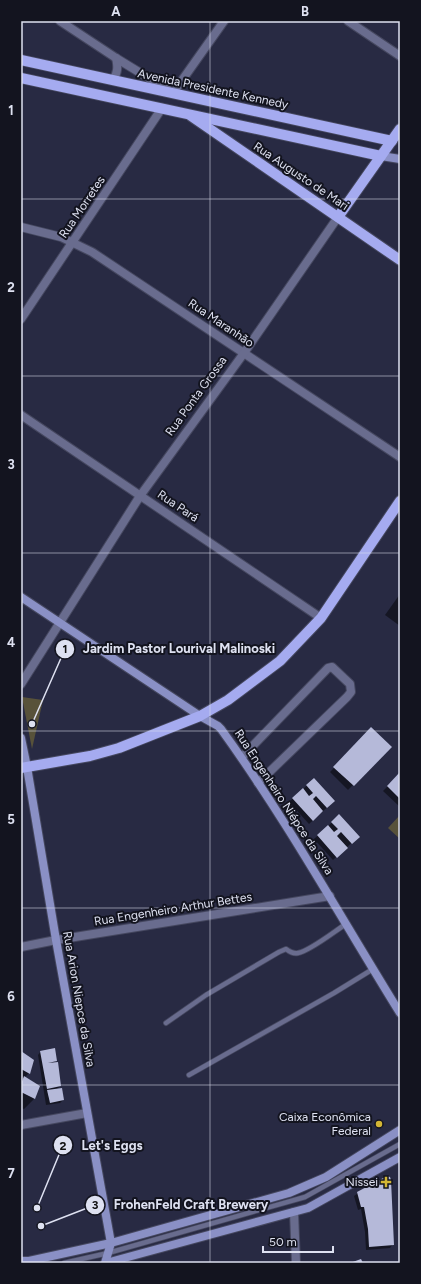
<svg xmlns="http://www.w3.org/2000/svg" width="421" height="1284" viewBox="0 0 421 1284" font-family="Figtree,sans-serif">
  <rect width="100%" height="100%" fill="#282a43"/>
  <g fill="#58523a">
    <path d="M22 697 43 700 32 749Z"/>
    <path d="M400 815V839L388 828Z"/>
  </g>
  <g fill="#0007">
    <path d="M400 594V626L385 615Z"/>
    <path d="M372 729 390 747 348 790 330 772Z"/>
    <path d="M400 774V807L383 791Z"/>
    <path d="M314 779 334 801 309 824 289 802Z"/>
    <path d="M339 816 358 837 333 860 314 839Z"/>
    <path d="M41 1051 56 1060 53 1063 60 1086 57 1089 63 1100 60 1103 46 1105 38 1055Z"/>
    <path d="M21 1053 29 1073 25 1077 34 1099 24 1109 21 1108Z"/>
    <path d="M358 1193 393 1244 390 1248 366 1250 365 1232 361 1209 358 1210 354 1196Z"/>
  </g>
  <g fill="#b5b9d9">
    <path d="M371 727 392 747 354 786 333 767Z"/>
    <path d="M400 772V799L387 786Z"/>
    <path d="M314 778 335 801 327 808 316 796 313 799 323 811 313 821 292 798 303 788 309 796 313 793 306 785Z"/>
    <path d="M339 814 360 837 352 844 341 832 337 836 348 848 337 858 317 835 328 825 334 832 338 829 331 822Z"/>
    <path d="M55 1048 57 1061 48 1063 58 1062 61 1086 47 1089 40 1051Z"/>
    <path d="M21 1051 34 1060 30 1074 21 1069Z"/>
    <path d="M24 1076 40 1086 35 1099 21 1092V1084Z"/>
    <path d="M62 1088 64 1100 50 1103 47 1090Z"/>
    <path d="M387 1176 390 1177 391 1180 394 1245 369 1247 368 1229 364 1207H361L357 1192Z"/>
    <path d="M361 1259 363 1263H350Z"/>
  </g>
  <g fill="none" stroke-linecap="round" stroke-linejoin="round">
    <g stroke="#45475f" stroke-width="6">
      <g id="lane">
        <path d="M166 1023 206 995 279 952 286 949C290 952 293 954 298 953 310 951 335 931 346 924"/>
        <path d="M189 1075 334 993 373 969"/>
        <path d="M64 1263 108 1253 305 1197 400 1144"/>
      </g>
    </g>
    <g stroke="#45475f" stroke-width="10">
      <g id="street">
        <path d="M60 21 116 58 173 93 224 21"/>
        <path d="M348 21 400 56"/>
        <path d="M113 80C118 72 118 67 116 58"/>
        <path d="M21 227 61 237 92 252 400 457"/>
        <path d="M21 319 162 108"/>
        <path d="M21 415 321 618"/>
        <path d="M21 684 140 496 244 353 338 217"/>
        <path d="M242 757 328 668 332 667 350 684 351 692 347 697 258 783"/>
        <path d="M21 947 56 940 330 896"/>
        <path d="M21 1125 87 1113"/>
        <path d="M294 1212 296 1263"/>
      </g>
    </g>
    <g stroke="#45475f" stroke-width="10">
      <g id="secondary">
        <path d="M381 156 400 159"/>
        <path d="M21 597 200 716 218 726 221 729C287 820 341 918 400 1013"/>
        <path d="M21 738 27 767 56 940 111 1243 105 1263"/>
        <path d="M21 1261H29L111 1243 289 1193 326 1177 400 1130"/>
        <path d="M106 1263 308 1208 400 1157"/>
      </g>
    </g>
    <g stroke="#45475f" stroke-width="12">
      <g id="primary">
        <path d="M21 60 392 141"/>
        <path d="M21 78 381 156"/>
        <path d="M191 116 400 260"/>
        <path d="M338 217 400 129"/>
        <path d="M21 768 90 756 119 748 200 716 228 700 280 661 321 618 400 501"/>
      </g>
    </g>
    <use href="#lane" stroke="#696c8e" stroke-width="4.5"/>
    <use href="#street" stroke="#696c8e" stroke-width="8"/>
    <use href="#secondary" stroke="#8a90c5" stroke-width="8"/>
    <use href="#primary" stroke="#a5abf0" stroke-width="10"/>
  </g>
  <path fill="none" stroke="#dee1f1" stroke-width="1" stroke-opacity="0.55" d="M210 21V1263M21 199H400M21 376H400M21 553H400M21 731H400M21 908H400M21 1085H400"/>
  <g fill="#d4b635" stroke="#13141f" stroke-width="1.5">
    <circle cx="379" cy="1124" r="4"/>
    <path d="M384 1176h4v4h4v4h-4v4h-4v-4h-4v-4h4z"/>
  </g>
  <g text-anchor="middle" dominant-baseline="central" stroke-width="4" stroke-linejoin="round" paint-order="stroke">
    <g font-size="12" fill="#dee1f1" stroke="#13141f">
      <text transform="translate(213 89) rotate(12)">Avenida Presidente Kennedy</text>
      <text transform="translate(301 176) rotate(34)">Rua Augusto de Mari</text>
      <text transform="translate(82 207) rotate(-56)">Rua Morretes</text>
      <text transform="translate(221 323) rotate(34)">Rua Maranhão</text>
      <text transform="translate(196 396) rotate(-54)">Rua Ponta Grossa</text>
      <text transform="translate(178 506) rotate(34)">Rua Pará</text>
      <text transform="translate(284 802) rotate(57)">Rua Engenheiro Niépce da Silva</text>
      <text transform="translate(173 909) rotate(-9)">Rua Engenheiro Arthur Bettes</text>
      <text transform="translate(79 999) rotate(80)">Rua Arion Niepce da Silva</text>
    </g>
    <g font-size="12" fill="#dee1f1" stroke="#13141f" text-anchor="end">
      <text x="371" y="1117">Caixa Econômica<tspan x="371" dy="14">Federal</tspan></text>
      <text x="378" y="1182">Nissei</text>
    </g>
  </g>
  <path fill="none" stroke="#dee1f1" stroke-width="1.5" d="M32 724L65 649M37 1208L63 1145M41 1226L95 1205"/>
  <g fill="#dee1f1" stroke="#13141f" stroke-width="1.5">
    <circle cx="32" cy="724" r="4"/>
    <circle cx="37" cy="1208" r="4"/>
    <circle cx="41" cy="1226" r="4"/>
    <circle cx="65" cy="649" r="10"/>
    <circle cx="63" cy="1145" r="10"/>
    <circle cx="95" cy="1205" r="10"/>
  </g>
  <g font-size="12" text-anchor="middle" font-weight="bold" fill="#111">
    <text x="65" y="653">1</text>
    <text x="63" y="1150">2</text>
    <text x="95" y="1209">3</text>
  </g>
  <g font-size="13" text-anchor="middle" font-weight="bold" fill="#dee1f1" stroke="#13141f" stroke-width="4" stroke-linejoin="round" paint-order="stroke">
    <text x="179" y="653">Jardim Pastor Lourival Malinoski</text>
    <text x="112" y="1150">Let's Eggs</text>
    <text x="191" y="1209">FrohenFeld Craft Brewery</text>
  </g>
  <rect width="421" height="1284" fill="none" stroke="#13141f" stroke-width="44"/>
  <path d="M263 1246v6h70v-6" fill="none" stroke="#dee1f1" stroke-width="2"/>
  <text x="269" y="1246" font-size="12" fill="#dee1f1" stroke="#13141f" stroke-width="3" paint-order="stroke">50 m</text>
  <rect x="22" y="22" width="377" height="1240" fill="none" stroke="#dee1f1" stroke-width="1.5"/>
  <g font-size="13" text-anchor="middle" font-weight="bold" fill="#dee1f1">
    <text x="116" y="16">A</text>
    <text x="305" y="16">B</text>
    <text x="11" y="115">1</text>
    <text x="11" y="292">2</text>
    <text x="11" y="469">3</text>
    <text x="11" y="647">4</text>
    <text x="11" y="824">5</text>
    <text x="11" y="1001">6</text>
    <text x="11" y="1178">7</text>
  </g>
</svg>
